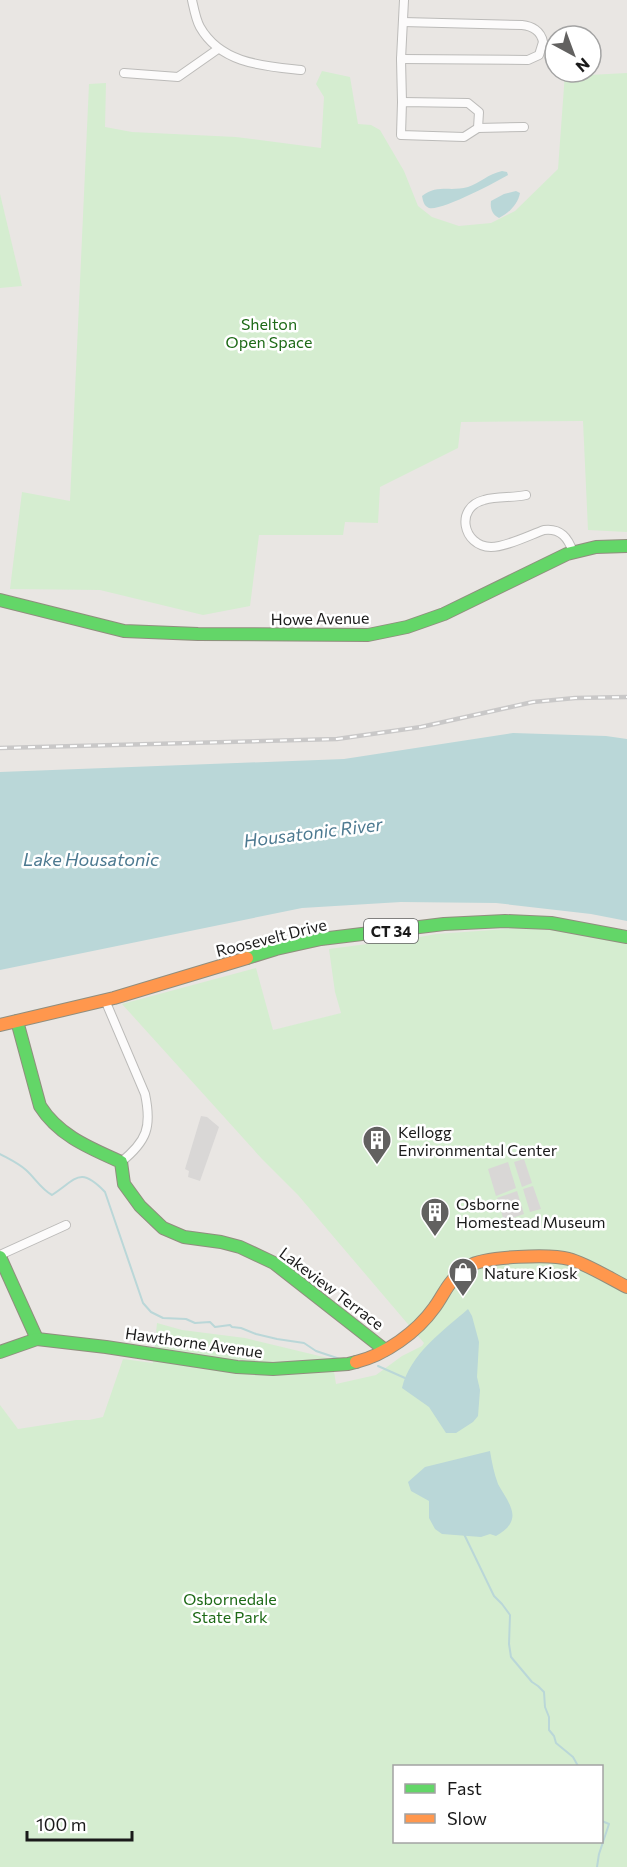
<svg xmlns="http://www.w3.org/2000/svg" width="627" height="1867" viewBox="0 0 627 1867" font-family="Commissioner,sans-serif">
  <rect width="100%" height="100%" fill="#e9e6e3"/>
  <g fill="#d5edd0" fill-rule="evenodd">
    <path d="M322 71 350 77 358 124 371 125 380 130 404 171 418 206 432 217 459 226 491 223 515 211 558 169 565 73 589 75 627 73V532L588 530 583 421 461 422 458 448 380 487 378 523 345 522 343 535H259L250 606 203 615 100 590 10 589 22 492 70 501 89 84 106 83 105 127 132 132 236 137 321 148 324 97 316 84Z"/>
    <path d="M0 194 22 286 0 288Z"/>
    <path d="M520 928 549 929 627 943V1867H0V1405L18 1429 76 1420H89L103 1417 123 1359 153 1363 157 1323 182 1330 245 1338 332 1359 336 1384 376 1375 402 1356 422 1346 424 1343 298 1195 262 1159 122 1004 256 968 273 1030 341 1013 335 992 329 949 420 937 436 934ZM394 1766H602V1842H394Z"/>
  </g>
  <g fill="#d9d7d6">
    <path d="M201 1116 207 1117 219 1127 200 1181 188 1177 189 1171 185 1169Z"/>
    <path d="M524 1159 532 1183 522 1187 514 1162Z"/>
    <path d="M508 1162 516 1188 496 1196 488 1169Z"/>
    <path d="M533 1186 541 1209 530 1212 523 1189Z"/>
    <path d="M517 1191 524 1214 504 1221 497 1198Z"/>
  </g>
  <g fill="#bad7d8">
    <path d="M502 171 507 172 508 175C496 182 442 211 429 208 424 206 423 201 422 196 438 184 450 192 468 187 480 183 488 174 502 171Z"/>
    <path d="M516 191 520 193C518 204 509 213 499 218 492 215 490 208 491 201L504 194Z"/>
    <path d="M513 733 606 736 627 739V921L591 914 496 903 401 902 302 908 0 970V772L344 759Z"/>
    <path d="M468 1309 472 1316 479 1342 477 1377 480 1390 478 1416 473 1422 456 1433H446L429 1407 402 1388C410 1354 443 1331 468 1309Z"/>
    <path d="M490 1451C492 1463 494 1473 498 1484 503 1494 515 1508 512 1519 510 1527 503 1532 496 1536L490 1534 481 1537 442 1534 435 1529 429 1518V1501L411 1491 408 1482 425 1467Z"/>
  </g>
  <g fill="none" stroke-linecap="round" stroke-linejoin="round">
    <g stroke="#bad7d8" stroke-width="2">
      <path d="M0 1154C9 1159 18 1163 26 1170 35 1178 41 1189 52 1195 76 1180 79 1165 105 1192L143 1303 151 1312 163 1318 186 1319 195 1323 210 1322 215 1327 230 1325 232 1327 241 1328 256 1334 277 1339 304 1343 316 1351 340 1359"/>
      <path d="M378 1366 405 1378"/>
      <path d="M463 1532 494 1596 502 1604 510 1615 509 1644 511 1657 532 1682 538 1686 544 1692 545 1707 549 1717V1730L554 1736 556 1743 573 1757 578 1766"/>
      <path d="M597 1867 599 1854 609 1824 602 1821"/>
    </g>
    <g stroke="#bcbbb9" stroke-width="10">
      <g id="street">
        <path d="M192 0C194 9 196 20 200 27 221 64 264 66 301 70"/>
        <path d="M401 59 528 60 539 55 543 42C541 31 532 26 522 25L403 22"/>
        <path d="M124 73 178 77 218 49"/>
        <path d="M402 102 468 103 479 112 478 128 464 137 401 135Z"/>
        <path d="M402 102 401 59 404 0"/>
        <path d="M478 128 524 127"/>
        <path d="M526 495C513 498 497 496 484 500 455 507 462 546 491 547 506 547 530 535 544 530 561 528 568 538 573 552"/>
        <path d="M105 1000 145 1094C152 1127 147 1141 121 1162"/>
        <path d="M0 1255 66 1225"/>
      </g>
    </g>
    <g stroke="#908e7e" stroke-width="14">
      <g id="fast">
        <path d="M0 600 124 631 198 634 368 635 407 627 444 614 567 554 596 547 627 546"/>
        <path d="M247 958 276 949 321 939 444 924 505 921 551 923 627 937"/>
        <path d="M17 1021 40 1106C59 1136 90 1148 121 1162L124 1184 140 1206 163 1228 184 1237 221 1242 240 1247 274 1263 385 1350"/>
        <path d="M0 1257 37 1339"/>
        <path d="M0 1352 37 1339 106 1347 237 1367 273 1369 348 1364 356 1362"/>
      </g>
    </g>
    <g stroke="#908e7e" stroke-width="14">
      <g id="slow">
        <path d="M0 1025 114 998 247 958"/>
        <path d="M356 1362C385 1355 417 1332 434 1308 441 1299 445 1289 452 1281 457 1276 463 1269 469 1266 485 1256 551 1254 569 1259 585 1263 611 1279 627 1287"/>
      </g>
    </g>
    <use href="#street" stroke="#fcfbfb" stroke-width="8"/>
    <use href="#fast" stroke="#63d668" stroke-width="12"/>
    <use href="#slow" stroke="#ff974d" stroke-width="12"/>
    <g stroke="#c9c8c8" stroke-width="4.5">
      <path id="rail" d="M0 748 337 739 421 727 533 702 575 698 627 697"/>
    </g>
    <use href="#rail" stroke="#fff" stroke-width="2" stroke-dasharray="7" stroke-linecap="butt"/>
  </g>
  <defs>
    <g id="building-pin" transform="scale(1.5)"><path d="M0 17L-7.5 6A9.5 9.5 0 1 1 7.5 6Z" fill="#626160" stroke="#fff"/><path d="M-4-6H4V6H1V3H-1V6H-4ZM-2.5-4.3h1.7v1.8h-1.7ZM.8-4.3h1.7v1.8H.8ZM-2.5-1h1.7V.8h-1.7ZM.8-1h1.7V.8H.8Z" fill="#fff"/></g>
    <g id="shop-pin" transform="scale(1.5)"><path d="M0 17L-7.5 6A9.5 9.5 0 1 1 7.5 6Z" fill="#626160" stroke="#fff"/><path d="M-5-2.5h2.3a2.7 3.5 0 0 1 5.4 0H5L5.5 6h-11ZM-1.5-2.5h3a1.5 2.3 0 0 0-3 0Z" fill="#fff"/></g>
  </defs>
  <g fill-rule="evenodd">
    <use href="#building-pin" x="377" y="1140"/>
    <use href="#building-pin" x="435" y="1212"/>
    <use href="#shop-pin" x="463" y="1272"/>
  </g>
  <g text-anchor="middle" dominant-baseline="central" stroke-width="5" stroke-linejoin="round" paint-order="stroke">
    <rect fill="#fff" stroke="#5f5f5f" stroke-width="1.5" x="364" y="919" width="54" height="24" rx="4.5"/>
    <g font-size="15" font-weight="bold" fill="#1a1a1a">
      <text x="391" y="931">CT 34</text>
    </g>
    <g font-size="16" fill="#1e6a17" stroke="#fff">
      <text x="269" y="323">Shelton<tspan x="269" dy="18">Open Space</tspan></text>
      <text x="230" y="1598">Osbornedale<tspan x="230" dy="18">State Park</tspan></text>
    </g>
    <g font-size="16" fill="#1a1a1a" stroke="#fff">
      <text transform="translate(320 618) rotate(-1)">Howe Avenue</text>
      <text transform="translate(271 937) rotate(-14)">Roosevelt Drive</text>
      <text transform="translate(332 1288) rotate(37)">Lakeview Terrace</text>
      <text transform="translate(194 1342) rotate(8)">Hawthorne Avenue</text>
    </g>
    <g font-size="16" fill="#1a1a1a" stroke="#fff" text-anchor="start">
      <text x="398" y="1131">Kellogg<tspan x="398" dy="18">Environmental Center</tspan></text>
      <text x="456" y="1203">Osborne<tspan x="456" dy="18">Homestead Museum</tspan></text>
      <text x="484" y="1272">Nature Kiosk</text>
    </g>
    <g font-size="18" font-style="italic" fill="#4c7990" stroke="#fff">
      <text transform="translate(313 832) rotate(-7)">Housatonic River</text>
      <text x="91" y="859">Lake Housatonic</text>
    </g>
  </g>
  <rect x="393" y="1765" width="210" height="78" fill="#ffffff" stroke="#a3a3a3" stroke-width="1.5"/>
  <rect x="405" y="1784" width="30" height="9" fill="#63d668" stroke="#a3a3a3" stroke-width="1.5"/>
  <text x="447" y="1795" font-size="18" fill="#1a1a1a">Fast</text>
  <rect x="405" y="1814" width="30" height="9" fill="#ff974d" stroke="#a3a3a3" stroke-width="1.5"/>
  <text x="447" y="1825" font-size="18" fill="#1a1a1a">Slow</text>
  <g transform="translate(573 54) rotate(139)"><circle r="28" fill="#ffffff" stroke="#a3a3a3" stroke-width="1.5"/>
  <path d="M0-4.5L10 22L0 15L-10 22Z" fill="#626160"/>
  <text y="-9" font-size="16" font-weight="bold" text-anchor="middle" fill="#1a1a1a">N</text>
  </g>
  <path d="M27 1831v9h105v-9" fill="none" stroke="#1a1a1a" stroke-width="3"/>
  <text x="36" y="1831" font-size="18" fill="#1a1a1a" stroke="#ffffff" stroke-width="4.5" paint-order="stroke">100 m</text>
</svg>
